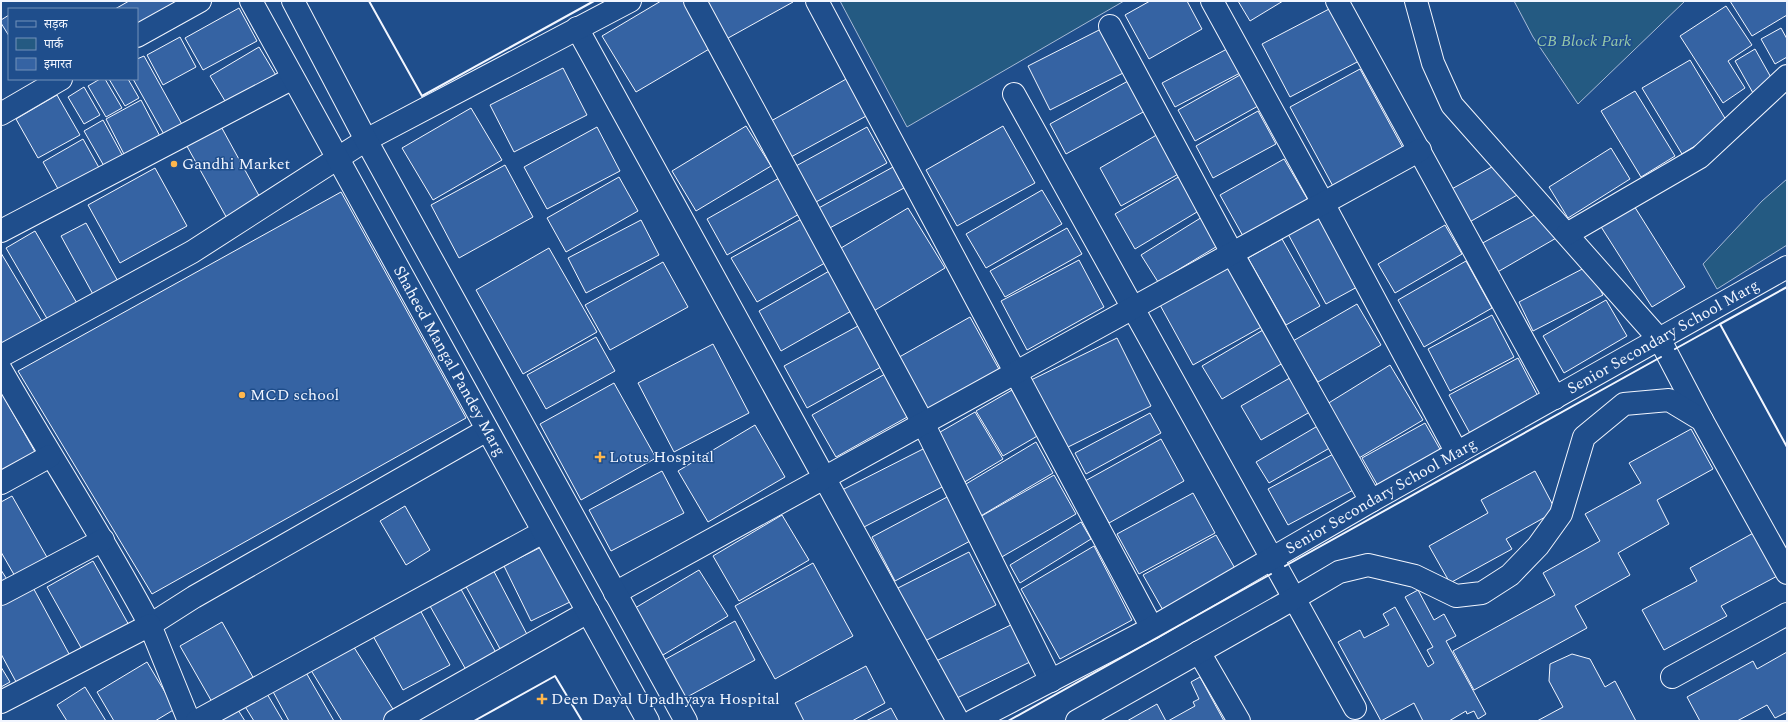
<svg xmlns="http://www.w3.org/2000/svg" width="1788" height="722" viewBox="0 0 1788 722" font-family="Spectral,'Noto Sans Devanagari',serif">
  <rect width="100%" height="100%" fill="#1f4e8c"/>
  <g fill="#245a82" stroke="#a8bbd7">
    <path d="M840 1H1124L907 127Z"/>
    <path d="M1514 1H1685L1578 104 1533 37Z"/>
    <path d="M1787 179V245L1717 289 1703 264 1762 201Z"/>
  </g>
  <g fill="#3563a3" stroke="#f2f6ff">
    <path d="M129 1H173L178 9 137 33V9H115Z"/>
    <path d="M661 1H690L716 45 636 92 602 36Z"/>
    <path d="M698 1H793V2L721 42Z"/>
    <path d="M1150 1H1187L1202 29 1149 59 1125 15Z"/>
    <path d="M1238 1H1283L1250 21Z"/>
    <path d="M1730 1H1787V15L1752 36Z"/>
    <path d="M1726 6 1752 45 1728 61 1745 88 1723 103 1680 36Z"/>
    <path d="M239 8 257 41 203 70 185 38Z"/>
    <path d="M1331 8 1359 61 1290 97 1262 44Z"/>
    <path d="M9 15V36L1 23V20Z"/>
    <path d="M1105 27 1127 71 1050 110 1028 66Z"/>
    <path d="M1781 28 1787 39V57L1775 64 1761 39Z"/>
    <path d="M180 37 196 67 163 85 147 55Z"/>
    <path d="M259 47 277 77 228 106 210 76Z"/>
    <path d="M1227 49 1240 73 1175 107 1162 83Z"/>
    <path d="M1755 49 1773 81 1753 93 1735 61Z"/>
    <path d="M144 56 184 128 166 138 133 79H137V59Z"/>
    <path d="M1690 60 1729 125 1682 154 1642 88Z"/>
    <path d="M563 68 587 115 514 152 490 105Z"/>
    <path d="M1360 69 1404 150 1334 188 1290 107Z"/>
    <path d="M1240 75 1258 106 1195 141 1178 110Z"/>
    <path d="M848 78 868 115 791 157 771 121Z"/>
    <path d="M100 79H105L122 108 106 117 88 86Z"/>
    <path d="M109 79H128L139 98 125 106Z"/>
    <path d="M1128 81 1145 111 1066 154 1050 124Z"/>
    <path d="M84 87 100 115 84 124 68 97Z"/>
    <path d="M1635 91 1675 156 1641 177 1601 111Z"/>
    <path d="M57 95 80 135 38 158 16 119Z"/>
    <path d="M141 100 164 144 128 162 106 119Z"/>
    <path d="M471 108 502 160 433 200 402 148Z"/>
    <path d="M1258 111 1276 144 1213 178 1196 146Z"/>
    <path d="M103 120 126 162 108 173 84 131Z"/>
    <path d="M218 121 263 203 229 222 183 139Z"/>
    <path d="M746 126 771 166 696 211 672 171Z"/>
    <path d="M1003 126 1035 183 957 226 926 170Z"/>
    <path d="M597 127 620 171 547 209 524 167Z"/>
    <path d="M867 127 887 163 816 202 796 166Z"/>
    <path d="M1160 133 1182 172 1121 206 1100 168Z"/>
    <path d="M83 139 102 173 62 196 43 162Z"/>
    <path d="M1611 148 1630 179 1568 218 1549 187Z"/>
    <path d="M1284 159 1308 200 1243 236 1220 195Z"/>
    <path d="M1501 162 1519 194 1466 224 1448 191Z"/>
    <path d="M505 165 533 217 459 258 431 205Z"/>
    <path d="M893 167 904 188 826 230 815 210Z"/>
    <path d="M155 168 187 226 120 263 88 205Z"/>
    <path d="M1182 175 1202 209 1135 249 1115 214Z"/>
    <path d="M619 177 638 211 566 252 547 218Z"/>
    <path d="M781 177 801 213 727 255 707 219Z"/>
    <path d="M1042 190 1062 224 986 268 966 234Z"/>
    <path d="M341 192 466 418 152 594 18 371Z"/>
    <path d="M1631 201 1685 287 1652 307 1598 222Z"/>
    <path d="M908 208 945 268 872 312 836 251Z"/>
    <path d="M1542 211 1558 237 1494 274 1477 246Z"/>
    <path d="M1207 214 1224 242 1158 282 1141 255Z"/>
    <path d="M1321 216 1359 286 1326 304 1288 234Z"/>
    <path d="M805 217 830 260 757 302 731 258Z"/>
    <path d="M641 220 659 255 586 293 568 258Z"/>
    <path d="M86 223 120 285 95 298 61 236Z"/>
    <path d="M1445 225 1462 254 1395 293 1378 264Z"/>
    <path d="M1067 228 1082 254 1005 297 990 271Z"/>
    <path d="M35 231 78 305 49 322 6 248Z"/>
    <path d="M1282 239 1320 306 1286 325 1248 258Z"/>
    <path d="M549 248 597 332 523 374 476 290Z"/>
    <path d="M1 253 44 325 5 348 1 342Z"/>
    <path d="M1079 260 1104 307 1027 350 1001 301Z"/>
    <path d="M1466 261 1492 308 1424 347 1398 300Z"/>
    <path d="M663 262 688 307 610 350 585 305Z"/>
    <path d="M1233 265 1265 325 1193 365 1160 305Z"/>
    <path d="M1588 266 1603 295 1533 331 1519 302Z"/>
    <path d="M831 270 853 310 781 351 759 311Z"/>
    <path d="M1606 300 1627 336 1564 373 1543 336Z"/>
    <path d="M1357 304 1381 345 1318 382 1293 341Z"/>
    <path d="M1492 315 1514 357 1450 391 1428 349Z"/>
    <path d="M970 317 1000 371 925 413 894 360Z"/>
    <path d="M858 326 881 367 807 408 784 366Z"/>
    <path d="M1268 327 1288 360 1222 399 1202 366Z"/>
    <path d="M596 337 615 371 546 409 527 375Z"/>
    <path d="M1117 338 1151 406 1062 450 1029 381Z"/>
    <path d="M713 344 749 413 674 452 638 383Z"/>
    <path d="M1518 358 1540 400 1472 437 1449 395Z"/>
    <path d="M1390 365 1423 420 1359 458 1327 404Z"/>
    <path d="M885 374 909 416 836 457 812 415Z"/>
    <path d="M1295 375 1315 409 1261 440 1241 406Z"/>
    <path d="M614 383 656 458 581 500 540 424Z"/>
    <path d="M1012 390 1039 435 1003 456 976 411Z"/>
    <path d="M1 392 39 459 1 480Z"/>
    <path d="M975 412 1003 459 963 483 935 435Z"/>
    <path d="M1150 413 1161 433 1086 474 1075 453Z"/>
    <path d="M1425 423 1445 458 1382 493 1362 458Z"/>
    <path d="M1321 424 1333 446 1269 483 1256 462Z"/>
    <path d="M755 425 785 477 708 522 678 471Z"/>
    <path d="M1691 429 1713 469 1657 500 1669 524 1618 553 1630 575 1575 606 1587 628 1474 690 1453 651 1555 595 1543 573 1600 541 1585 514 1641 483 1629 463Z"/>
    <path d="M1161 439 1184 481 1109 523 1085 481Z"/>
    <path d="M1036 442 1053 473 979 517 961 487Z"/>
    <path d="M927 447 946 485 862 528 842 490Z"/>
    <path d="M1337 452 1357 488 1288 525 1268 489Z"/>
    <path d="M662 471 684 513 611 551 589 510Z"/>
    <path d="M1535 471 1556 511 1506 539 1512 549 1450 583 1429 546 1488 513 1481 500Z"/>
    <path d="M1054 475 1076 514 1000 558 978 518Z"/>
    <path d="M1193 493 1215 533 1139 574 1117 534Z"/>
    <path d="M12 496 48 559 16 578 1 552V502Z"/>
    <path d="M949 496 972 540 895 581 872 537Z"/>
    <path d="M405 506 430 550 406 565 380 521Z"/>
    <path d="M782 515 809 560 739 601 713 556Z"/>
    <path d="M1081 522 1091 539 1020 583 1010 565Z"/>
    <path d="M1757 531 1781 574 1721 606 1727 616 1664 650 1642 610 1697 581 1690 568Z"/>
    <path d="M1216 535 1237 572 1164 612 1143 575Z"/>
    <path d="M545 545 572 601 531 621 504 566Z"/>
    <path d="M1094 546 1132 620 1060 659 1021 589Z"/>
    <path d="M969 552 996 605 923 642 896 589Z"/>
    <path d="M93 561 130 627 84 653 47 587Z"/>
    <path d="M813 563 853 636 775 679 735 606Z"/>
    <path d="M490 564 531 642 505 658 463 581Z"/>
    <path d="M1 570 10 584 1 589Z"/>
    <path d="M699 570 728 616 658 658 630 611Z"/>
    <path d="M30 582 74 663 21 691 1 654V599Z"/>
    <path d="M457 582 500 660 470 677 426 599Z"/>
    <path d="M1418 590 1434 620 1444 614 1456 636 1446 641 1486 714 1478 719 1474 711 1467 714 1466 711 1449 721H1423L1414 703 1381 721 1338 642 1360 630 1364 638 1389 625 1383 614 1395 607 1428 667 1434 663 1427 650 1433 647 1405 597Z"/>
    <path d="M420 610 450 665 403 690 373 636Z"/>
    <path d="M735 621 755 660 676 703 655 665Z"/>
    <path d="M222 622 254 679 212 702 180 646Z"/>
    <path d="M1017 622 1036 659 953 700 934 662Z"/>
    <path d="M350 641 396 714 385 721H342L309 667Z"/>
    <path d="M1787 652V712L1775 718 1767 705 1737 721H1700L1687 697 1753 661 1757 669Z"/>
    <path d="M1572 654 1590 659 1605 687 1615 681 1636 721H1537L1563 707 1549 681 1550 664Z"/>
    <path d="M147 662 175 709 155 721H114L97 692Z"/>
    <path d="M866 666 885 703 852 721H804L795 703Z"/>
    <path d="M1 667 10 682 1 687Z"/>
    <path d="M304 669 334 721H289L271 688Z"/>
    <path d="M1200 677 1224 721H1168L1195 706 1193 702 1199 699 1191 682Z"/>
    <path d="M85 687 106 721H67L57 705Z"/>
    <path d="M263 687 283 721H254L241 700Z"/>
    <path d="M233 702 245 721H204Z"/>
    <path d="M1157 704 1166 721H1127Z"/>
    <path d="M891 708 898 721H866Z"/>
  </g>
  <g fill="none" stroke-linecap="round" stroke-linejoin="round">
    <g stroke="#f2f6ff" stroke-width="24">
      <g id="street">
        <path d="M695 1 923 423 1051 681"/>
        <path d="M817 1 1152 628"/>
        <path d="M1212 1 1323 203 1457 453"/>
        <path d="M1337 1 1555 398"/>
        <path d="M1416 1 1433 63 1452 105 1660 340 1702 420"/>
        <path d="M1110 26 1232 253 1371 501"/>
        <path d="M577 28 958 721"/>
        <path d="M137 36 200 1"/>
        <path d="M1014 94 1355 708"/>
        <path d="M1 114 61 79"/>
        <path d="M1 231 293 78"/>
        <path d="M1567 234 1700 157 1787 76"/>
        <path d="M1 356 192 252 366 140 630 1"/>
        <path d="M1 370C50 456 104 538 150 625L194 597 487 430"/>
        <path d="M1 483 50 456"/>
        <path d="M615 593 1420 150"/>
        <path d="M1 594 103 540"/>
        <path d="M1199 652 1239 721"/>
        <path d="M1672 677 1787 614"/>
        <path d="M1 702 150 625 189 721"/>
        <path d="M197 721 543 532"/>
        <path d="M395 721 588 612"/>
        <path id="s1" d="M973 721 1152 628 1371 501 1787 267"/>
        <path d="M1077 721 1295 598 1339 572 1368 565 1415 576 1456 596 1482 593 1510 575 1538 546 1561 514 1584 437 1624 404 1669 400 1702 420 1787 573"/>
      </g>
    </g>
    <g stroke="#f2f6ff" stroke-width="24">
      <g id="secondary">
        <path id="s2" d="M251 1 648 721"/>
        <path d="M293 1 366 140 686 721"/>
      </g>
    </g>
    <use href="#street" stroke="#1f4e8c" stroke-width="22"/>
    <use href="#secondary" stroke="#1f4e8c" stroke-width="22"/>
    <g stroke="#f2f6ff" stroke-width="2">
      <path d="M369 1 422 96 594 1"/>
      <path d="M1720 324 1787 287"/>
      <path d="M1675 349 1720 324 1787 447"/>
      <path d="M1285 566 1661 357"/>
      <path d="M474 721 555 676 582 721"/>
      <path d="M1008 721 1271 574"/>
    </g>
  </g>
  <g fill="#ffb74d" stroke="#1f4e8c" stroke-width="1.5">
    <circle cx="174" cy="164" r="4"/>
    <circle cx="242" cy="395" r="4"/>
    <path d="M598 451h4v4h4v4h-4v4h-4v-4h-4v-4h4z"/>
    <path d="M540 693h4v4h4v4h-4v4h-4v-4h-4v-4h4z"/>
  </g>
  <g text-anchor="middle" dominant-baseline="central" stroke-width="3" stroke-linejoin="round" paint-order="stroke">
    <g font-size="16" font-style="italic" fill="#97c8a6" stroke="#1f4e8c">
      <text x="1584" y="41">CB Block Park</text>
    </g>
    <g font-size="16" fill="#f2f6ff" stroke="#1f4e8c" text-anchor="start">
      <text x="182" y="164">Gandhi Market</text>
      <text x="250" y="395">MCD school</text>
      <text x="609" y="457">Lotus Hospital</text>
      <text x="551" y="699">Deen Dayal Upadhyaya Hospital</text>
    </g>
    <g font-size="16" fill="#f2f6ff" stroke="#1f4e8c">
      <text stroke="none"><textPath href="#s1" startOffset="790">Senior Secondary School Marg</textPath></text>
      <text stroke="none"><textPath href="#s2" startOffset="411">Shaheed Mangal Pandey Marg</textPath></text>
      <text stroke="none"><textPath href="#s1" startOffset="466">Senior Secondary School Marg</textPath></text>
    </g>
  </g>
  <rect width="1788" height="722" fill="none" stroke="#f2f6ff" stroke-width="4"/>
  <rect x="8" y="8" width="130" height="72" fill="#1f4e8c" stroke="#7391ba"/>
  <rect x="16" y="21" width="20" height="6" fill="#1f4e8c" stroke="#7391ba"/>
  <text x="44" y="28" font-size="12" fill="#f2f6ff">सड़क</text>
  <rect x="16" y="38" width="20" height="12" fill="#245a82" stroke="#7391ba"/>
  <text x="44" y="48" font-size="12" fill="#f2f6ff">पार्क</text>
  <rect x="16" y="58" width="20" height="12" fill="#3563a3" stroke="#7391ba"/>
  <text x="44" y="68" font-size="12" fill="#f2f6ff">इमारत</text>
</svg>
